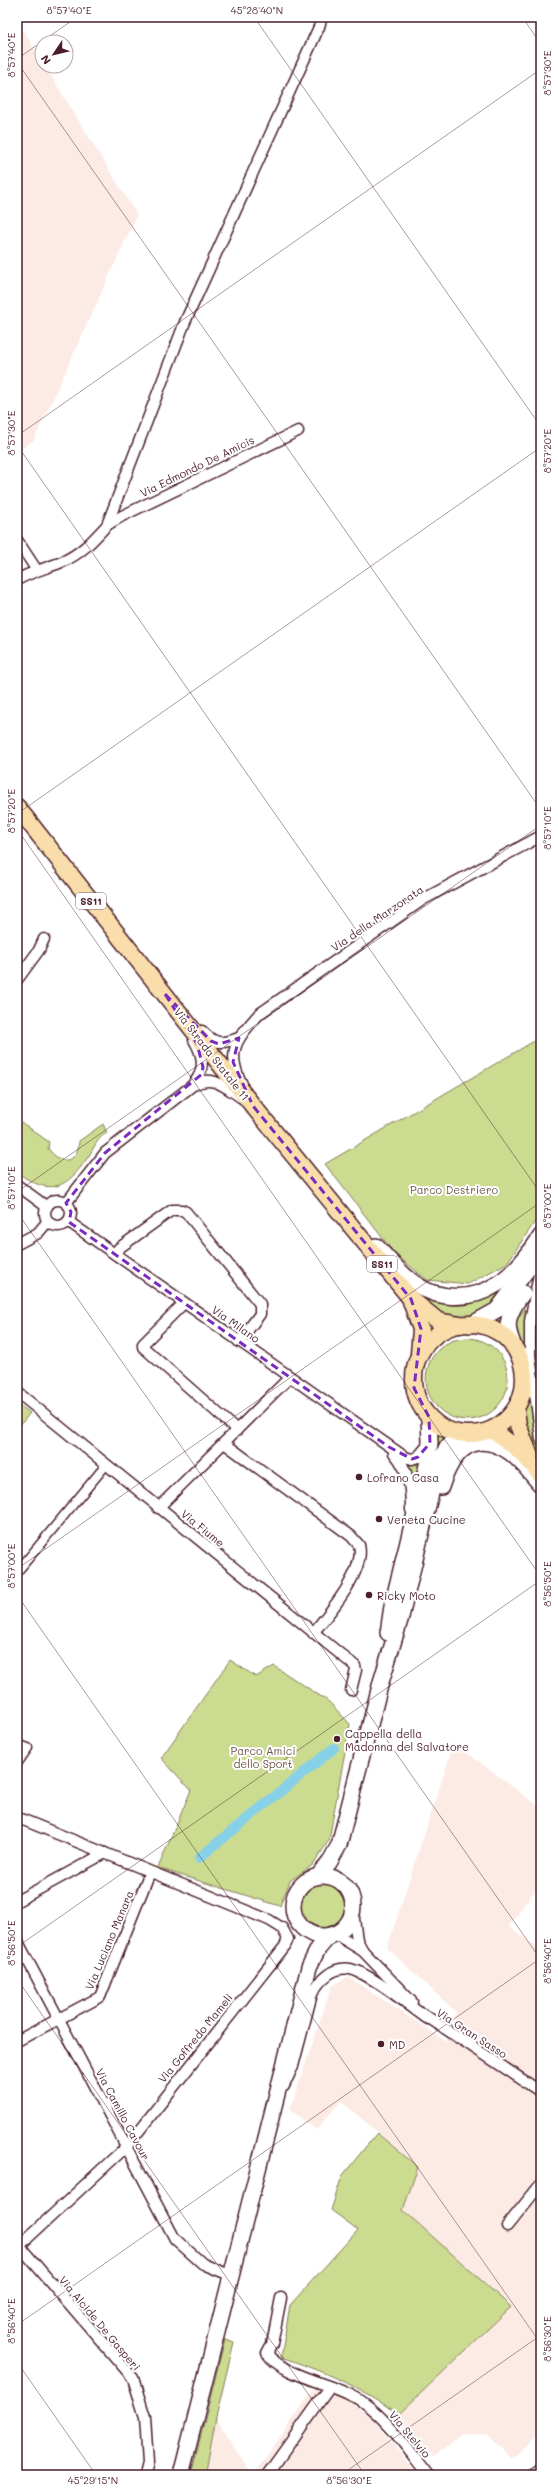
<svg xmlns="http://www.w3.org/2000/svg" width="558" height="2492" viewBox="0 0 558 2492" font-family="Mali,sans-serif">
  <rect width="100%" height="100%" fill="#fff"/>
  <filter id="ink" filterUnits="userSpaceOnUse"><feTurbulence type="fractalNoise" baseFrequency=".025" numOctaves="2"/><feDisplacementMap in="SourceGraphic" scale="8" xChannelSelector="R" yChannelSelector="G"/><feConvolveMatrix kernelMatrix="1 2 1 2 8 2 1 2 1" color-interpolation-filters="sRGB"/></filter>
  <g filter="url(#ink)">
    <g fill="#fcebe5">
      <path d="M17 20 42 61V66H45L137 215 34 440 17 452Z"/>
      <path d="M454 1743 541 1808V1882L509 1926 541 1951V2431L512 2459 489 2436 461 2434 434 2458 398 2415 511 2306 403 2210 418 2166 341 2101 316 2130 290 2109 332 1986 348 1977 446 2041 456 2012 387 1948Z"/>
      <path d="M315 2388 348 2401 372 2418 418 2475H253Z"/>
      <path d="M216 2417 252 2475H205Z"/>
    </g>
    <g fill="#cbdb8f" stroke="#8a7d5d">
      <path d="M541 1037V1213L507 1263 468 1284 427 1280 395 1254 325 1164Z"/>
      <path d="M18 1120 49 1142 48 1148C60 1166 78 1164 79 1141L103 1124 107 1133C98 1137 95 1146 90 1154 68 1188 51 1198 17 1172Z"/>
      <path d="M541 1284V1420C536 1374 529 1330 541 1284Z"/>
      <path d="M505 1285 510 1287 495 1302 474 1317 464 1320 438 1314 412 1289 422 1293Z"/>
      <path d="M525 1309 526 1356 531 1407 541 1456 529 1433 525 1417 526 1373 515 1341V1321Z"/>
      <path d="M505 1311 503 1330 488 1322Z"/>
      <circle cx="467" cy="1379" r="41"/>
      <path d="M21 1406 30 1413 17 1429V1409Z"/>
      <path d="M511 1418 516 1440 502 1427Z"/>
      <path d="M438 1428 450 1434 432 1462Z"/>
      <path d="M407 1464H419L415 1488Z"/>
      <path d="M230 1660 256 1677 274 1666 328 1701 350 1724 329 1840 314 1864 290 1881 280 1906 158 1868 191 1790 161 1758Z"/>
      <circle cx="323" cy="1906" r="23"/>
      <path d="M377 2133 418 2167 403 2210 511 2307 398 2415C367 2389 319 2370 281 2357L290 2305 358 2230 331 2210 342 2176Z"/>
      <path d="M225 2339 234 2342 216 2417 205 2475H191Z"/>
    </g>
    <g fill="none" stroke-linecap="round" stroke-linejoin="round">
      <path stroke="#87d1e8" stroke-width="10" d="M199 1858 334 1748"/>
      <g stroke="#4a1f2b" stroke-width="11">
        <g id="pedestrian">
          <path d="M17 1572 106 1465"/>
          <path d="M17 1744 28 1748 17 1764"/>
        </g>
      </g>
      <g stroke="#4a1f2b" stroke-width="13">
        <g id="minor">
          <path d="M107 525 122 516 298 431"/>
          <path d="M17 540 36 569"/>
          <path d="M17 580C32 571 48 568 64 561 82 553 94 539 107 525L185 322 319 27 322 17"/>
          <path d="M17 980 39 950 44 939"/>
          <path d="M202 1031C215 1045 222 1044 239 1038"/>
          <path d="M194 1040C203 1055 206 1069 194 1083"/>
          <path d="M242 1084C225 1051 237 1039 259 1014L424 899 541 836"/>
          <path d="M17 1185 47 1207"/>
          <circle cx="58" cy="1213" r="13"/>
          <path d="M66 1203 105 1153 193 1085C213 1074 225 1087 242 1098"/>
          <path d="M69 1222 405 1457 412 1459 418 1457 429 1444"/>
          <path d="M17 1244 38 1233 48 1221"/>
          <path d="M115 1254 119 1248 172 1210H182L186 1212 260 1304V1314L239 1342"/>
          <path d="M540 1269 530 1321V1356L541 1439"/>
          <path d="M184 1303 143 1344V1347L237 1430"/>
          <path d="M17 1392 355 1666 356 1670 351 1690"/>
          <path d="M224 1443 351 1536 359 1545C366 1571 329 1613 313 1633"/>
          <path d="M394 1453C409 1470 411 1489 411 1510"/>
          <path d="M158 1508 290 1377"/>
          <path d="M17 1901 105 1853"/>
          <path d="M353 1912 357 1940 363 1951"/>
          <path d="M335 1934 363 1951 412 2002"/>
          <path d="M17 1940 175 2239 203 2264 232 2276"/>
          <path d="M423 2014 541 2092"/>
          <path d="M17 2041 100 1997 150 1872"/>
          <path d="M284 2086 293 2066 312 1994C319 1980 333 1966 350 1969 368 1972 411 2007 428 2019"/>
          <path d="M507 2226 541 2184"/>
          <path d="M17 2243 133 2378 145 2417 148 2463 145 2475"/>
          <path d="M19 2246 127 2146 285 1946 288 1939 282 1928 269 1920 21 1819"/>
          <path d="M281 2298 272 2344 267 2353C283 2378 340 2384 364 2403 390 2422 408 2450 428 2475"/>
          <path d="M267 2475 330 2387"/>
          <path d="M532 2475 541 2467"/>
        </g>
      </g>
      <g stroke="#4a1f2b" stroke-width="18">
        <g id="secondary">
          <path d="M376 1246C392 1263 410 1285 433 1293 484 1308 516 1274 541 1236"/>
          <path d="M470 1325 497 1310 533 1262"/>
          <path d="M517 1353C504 1327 505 1317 523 1293"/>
          <path d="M441 1487C451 1456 471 1428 506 1450 520 1458 530 1473 541 1485"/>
          <path d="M388 1633 392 1606 427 1465 430 1443 429 1417"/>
          <path d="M318 1876 329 1863 339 1845 381 1682 401 1617 438 1464 447 1447 463 1434"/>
          <circle cx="323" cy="1906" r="30"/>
          <path d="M181 2475 309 1967 318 1949 330 1935"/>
        </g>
      </g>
      <g stroke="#4a1f2b" stroke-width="19">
        <g id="primary">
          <path d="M17 807 253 1106 411 1299 438 1321 460 1325"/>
          <path d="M411 1301 421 1329 419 1354"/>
          <circle cx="469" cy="1379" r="55"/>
          <path d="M516 1409 518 1425 530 1456"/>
          <path d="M492 1430C512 1443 527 1456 541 1476"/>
        </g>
      </g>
      <use href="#pedestrian" stroke="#fff" stroke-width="8"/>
      <use href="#minor" stroke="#fff" stroke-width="10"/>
      <use href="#secondary" stroke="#fff" stroke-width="15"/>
      <use href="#primary" stroke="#f9deab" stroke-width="16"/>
    </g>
  </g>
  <path fill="none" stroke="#7b2cbf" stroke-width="3" stroke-dasharray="8 5" stroke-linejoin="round" d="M165 994 211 1041 219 1044 239 1038 233 1062 253 1106 411 1299 421 1329 414 1388 429 1417 430 1443 418 1457 412 1459 389 1447 69 1222 71 1212 66 1203 105 1153 202 1074 203 1067 197 1044Z"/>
  <path fill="none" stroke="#4a1f2b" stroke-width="1" stroke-opacity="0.45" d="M254 17 541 427M522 17 541 44M17 59 77 17M17 62 541 810M17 436 541 69M17 445 541 1194M17 814 541 447M17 829 541 1577M17 1192 541 825M17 1212 541 1960M17 1569 541 1202M17 1595 541 2344M17 1947 541 1580M17 1979 365 2475M17 2325 541 1958M17 2362 96 2475M341 2475 541 2335"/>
  <g fill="#4a1f2b" stroke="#fff" stroke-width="1.5">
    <circle cx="359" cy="1477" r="4"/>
    <circle cx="379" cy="1519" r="4"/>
    <circle cx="369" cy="1595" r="4"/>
    <circle cx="337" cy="1739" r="4"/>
    <circle cx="381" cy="2044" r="4"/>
  </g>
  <g text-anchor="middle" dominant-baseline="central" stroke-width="4" stroke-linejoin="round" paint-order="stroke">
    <g fill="#fff" stroke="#80626b" stroke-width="1">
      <rect x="76" y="893" width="30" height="16" rx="3"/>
      <rect x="367" y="1256" width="30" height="16" rx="3"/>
    </g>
    <g font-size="10" font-weight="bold" fill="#4a1f2b">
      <text x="91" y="901">SS11</text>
      <text x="382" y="1264">SS11</text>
    </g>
    <g font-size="11" fill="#4a1f2b" stroke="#fff">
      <text transform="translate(197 466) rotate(-26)">Via Edmondo De Amicis</text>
      <text transform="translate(377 918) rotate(-34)">Via della Marzorata</text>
      <text transform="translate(212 1054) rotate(52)">Via Strada Statale 11</text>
      <text transform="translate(236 1324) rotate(35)">Via Milano</text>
      <text transform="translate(203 1528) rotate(39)">Via Fiume</text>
      <text transform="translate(109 1940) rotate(-67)">Via Luciano Manara</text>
      <text transform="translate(472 2033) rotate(33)">Via Gran Sasso</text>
      <text transform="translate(195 2038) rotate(-51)">Via Goffredo Mameli</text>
      <text transform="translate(123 2114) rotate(62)">Via Camillo Cavour</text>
      <text transform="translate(100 2323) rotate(50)">Via Alcide De Gasperi</text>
      <text transform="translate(410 2434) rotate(50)">Via Stelvio</text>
    </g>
    <g font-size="11" fill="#715749" stroke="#fff">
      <text x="454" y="1189">Parco Destriero</text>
      <text x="263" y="1750">Parco Amici<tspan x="263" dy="13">dello Sport</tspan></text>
    </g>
    <g font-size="11" fill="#4a1f2b" stroke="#fff" text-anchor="start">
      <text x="367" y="1477">Lofrano Casa</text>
      <text x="387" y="1519">Veneta Cucine</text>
      <text x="377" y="1595">Ricky Moto</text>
      <text x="345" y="1733">Cappella della<tspan x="345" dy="13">Madonna del Salvatore</tspan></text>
      <text x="389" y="2044">MD</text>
    </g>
  </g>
  <rect width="558" height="2492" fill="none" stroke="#fff" stroke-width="44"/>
  <g transform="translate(54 54) rotate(235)"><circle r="19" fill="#ffffff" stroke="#b7a5aa"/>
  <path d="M0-3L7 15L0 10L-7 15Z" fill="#4a1f2b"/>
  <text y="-6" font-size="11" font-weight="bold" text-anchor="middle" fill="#4a1f2b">N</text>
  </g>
  <rect x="22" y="22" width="514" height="2448" fill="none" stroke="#4a1f2b" stroke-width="1.5"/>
  <g font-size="10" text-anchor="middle" fill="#4a1f2b">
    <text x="69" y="14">8°57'40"E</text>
    <text x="257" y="14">45°28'40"N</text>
    <text transform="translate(11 55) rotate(-90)" y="4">8°57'40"E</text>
    <text transform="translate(547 73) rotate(-90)" y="4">8°57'30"E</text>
    <text transform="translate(11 433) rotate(-90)" y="4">8°57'30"E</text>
    <text transform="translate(547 451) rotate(-90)" y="4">8°57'20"E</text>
    <text transform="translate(11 811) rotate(-90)" y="4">8°57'20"E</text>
    <text transform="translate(547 828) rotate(-90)" y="4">8°57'10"E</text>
    <text transform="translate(11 1188) rotate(-90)" y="4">8°57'10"E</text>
    <text transform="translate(547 1206) rotate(-90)" y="4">8°57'00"E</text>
    <text transform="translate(11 1566) rotate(-90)" y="4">8°57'00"E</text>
    <text transform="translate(547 1584) rotate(-90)" y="4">8°56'50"E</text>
    <text transform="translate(11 1943) rotate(-90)" y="4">8°56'50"E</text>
    <text transform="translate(547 1961) rotate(-90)" y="4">8°56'40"E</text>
    <text transform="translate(11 2321) rotate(-90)" y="4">8°56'40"E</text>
    <text transform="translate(547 2339) rotate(-90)" y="4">8°56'30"E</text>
    <text x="93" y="2484">45°29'15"N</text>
    <text x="349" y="2484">8°56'30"E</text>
  </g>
</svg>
